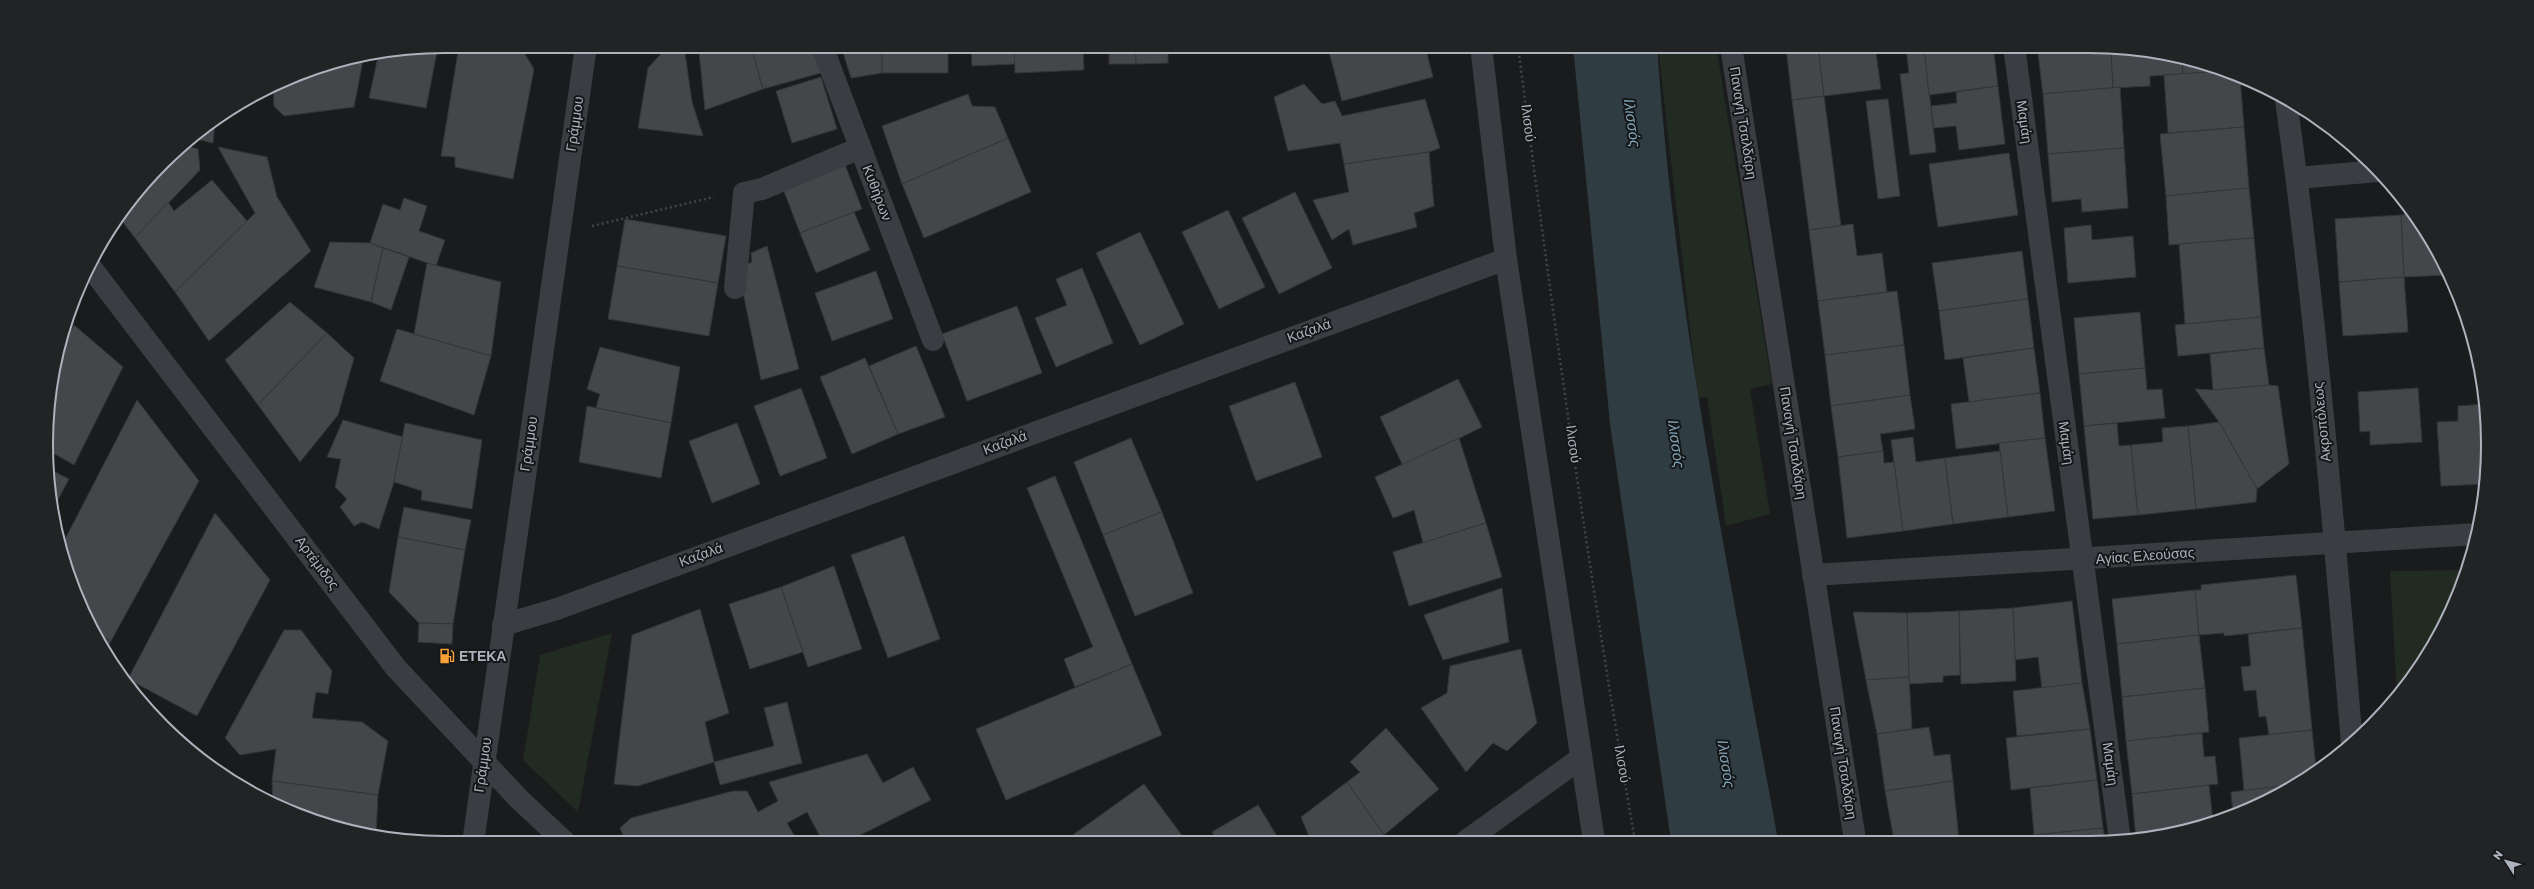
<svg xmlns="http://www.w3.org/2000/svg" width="2534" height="889" viewBox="0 0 2534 889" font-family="Rubik,sans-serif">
  <rect width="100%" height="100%" fill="#1a1b1d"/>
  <g fill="#222b22">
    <path d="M1658 46H1716L1772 384 1750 389 1770 514 1726 526 1707 397 1698 398Z"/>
    <path d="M2465 570 2434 644 2397 696 2390 571Z"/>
    <path d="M612 633 578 812 523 760 540 655Z"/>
  </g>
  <path fill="#2f3c42" d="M1573 46H1657C1675 314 1730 577 1778 840L1671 841 1610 424Z"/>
  <g fill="#44464a" stroke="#343539">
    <path d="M459 46H520L534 69 513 179 455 167V157L441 156Z"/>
    <path d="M668 46H684L692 102 703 136 638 128 648 68Z"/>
    <path d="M692 46H751L763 89 705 110 699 52H693Z"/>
    <path d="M751 46H815L824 72 763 89Z"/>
    <path d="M841 46H882V73L851 78Z"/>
    <rect x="882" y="46" width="66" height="27"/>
    <path d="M971 46H1014L1015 64 972 66Z"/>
    <path d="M1014 46H1083L1084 70 1015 73Z"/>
    <rect x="1109" y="46" width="27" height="18"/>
    <path d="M1136 46H1168V63L1136 64Z"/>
    <path d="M1269 46H1314L1269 51Z"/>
    <path d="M1334 46H1425L1433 77 1342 101 1328 48Z"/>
    <path d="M1786 46H1818L1824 96 1792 100Z"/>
    <path d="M1818 46H1875L1881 89 1824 96Z"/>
    <path d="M1906 46H1924L1936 152 1910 155 1900 74 1909 73Z"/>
    <path d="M1924 46H1993L1998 86 1929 95Z"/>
    <path d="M2037 46H2090L2111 49 2113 88 2043 94Z"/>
    <path d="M438 47 426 108 369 98 379 52Z"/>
    <path d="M2111 49 2182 58 2183 74 2150 76V86L2113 88Z"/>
    <path d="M364 55 354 107 284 116 274 106 273 86 292 76Z"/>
    <path d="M2182 58 2192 60 2222 71 2183 74Z"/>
    <path d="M2222 71 2240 77 2244 127 2168 133 2164 75Z"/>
    <path d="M821 77 837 129 792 143 776 91Z"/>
    <path d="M1304 84 1322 104 1335 101 1342 116 1425 99 1440 148 1429 152 1344 164 1340 143 1288 151 1274 97Z"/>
    <path d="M1998 86 2005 144 1959 150 1956 126 1934 128 1931 106 1957 103 1956 92Z"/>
    <path d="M2120 87 2124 148 2048 154 2043 94Z"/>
    <path d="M968 94 972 106 995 107 1008 138 902 184 882 126Z"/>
    <path d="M1824 96 1841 226 1809 230 1792 100Z"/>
    <path d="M1888 99 1900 196 1878 199 1866 101Z"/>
    <path d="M215 121 213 143 192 138Z"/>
    <path d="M2244 127 2249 188 2166 196 2160 134Z"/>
    <path d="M1008 138 1031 192 924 238 902 184Z"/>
    <path d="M182 145 198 149 200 170 135 238 119 217 128 202Z"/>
    <path d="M218 147 267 157 277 197 311 251 209 341 175 292 255 213Z"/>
    <path d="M2124 148 2128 208 2082 212 2081 199 2052 202 2048 154Z"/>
    <path d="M1429 152 1434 206 1414 213 1417 227 1353 245 1349 229 1332 240 1313 200 1349 192 1344 164Z"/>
    <path d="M2009 153 2018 215 1938 227 1929 164Z"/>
    <path d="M844 162 862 209 800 233 782 186Z"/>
    <path d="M212 180 247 221 175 292 135 238 168 202 174 211Z"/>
    <path d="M2249 188 2254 238 2169 245 2166 196Z"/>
    <path d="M1295 192 1332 268 1279 294 1242 218Z"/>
    <path d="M404 198 427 206 419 231 445 240 436 266 370 243 383 204 400 210Z"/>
    <path d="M1228 210 1265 287 1219 309 1182 232Z"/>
    <path d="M854 212 870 250 816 273 800 233Z"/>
    <path d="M2412 214 2434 245 2448 275 2404 277 2401 215Z"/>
    <path d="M2401 215 2404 277 2339 282 2335 219Z"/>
    <path d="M625 219 726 236 718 283 617 266Z"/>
    <path d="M1853 224 1857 256 1882 253 1887 292 1818 301 1809 230Z"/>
    <path d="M2091 225 2092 240 2133 236 2136 277 2068 283 2064 228Z"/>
    <path d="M1140 232 1184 324 1140 345 1096 253Z"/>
    <path d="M2254 238 2261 317 2185 324 2179 244Z"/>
    <path d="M330 242 370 243 383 248 371 302 314 287Z"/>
    <path d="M767 246 799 369 761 380 738 268 752 262 751 253Z"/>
    <path d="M383 248 409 257 391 310 371 302Z"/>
    <path d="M2022 251 2028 299 1939 311 1932 263Z"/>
    <path d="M427 263 501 282 491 356 414 334Z"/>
    <path d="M617 266 718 283 709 336 608 319Z"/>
    <path d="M1082 268 1113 343 1056 367 1035 318 1067 305 1056 279Z"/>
    <path d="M876 271 893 319 832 341 815 293Z"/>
    <path d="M2404 277 2408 332 2343 336 2339 282Z"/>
    <path d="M1897 291 1904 345 1825 355 1818 301Z"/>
    <path d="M2028 299 2034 348 1945 360 1939 311Z"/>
    <path d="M290 302 327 333 258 405 225 360Z"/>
    <path d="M1017 306 1042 373 967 401 942 334Z"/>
    <path d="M2140 312 2145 368 2079 374 2074 318Z"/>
    <path d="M2261 317 2264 348 2178 356 2175 325Z"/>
    <path d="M74 325 123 367 74 465 48 450 49 393 59 350Z"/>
    <path d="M397 329 491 356 474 415 380 381Z"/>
    <path d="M327 333 354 358 338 415 300 462 258 405Z"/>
    <path d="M2471 333 2476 355H2472Z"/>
    <path d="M1904 345 1910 395 1831 406 1825 355Z"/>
    <path d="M916 346 945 417 898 434 869 366Z"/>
    <path d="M600 347 680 367 671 423 596 408 600 394 587 389Z"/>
    <path d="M2034 348 2040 393 1969 402 1963 358Z"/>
    <path d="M2264 348 2269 385 2213 390 2210 354Z"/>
    <path d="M865 358 898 434 852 454 820 377Z"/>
    <path d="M2145 368 2147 390 2162 389 2165 418 2084 426 2079 374Z"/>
    <path d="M1458 379 1482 427 1403 466 1380 417Z"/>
    <path d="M1295 382 1322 457 1256 481 1229 406Z"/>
    <path d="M2269 385 2278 386 2289 464 2257 489 2219 422 2195 389 2213 390Z"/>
    <path d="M801 388 827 458 780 476 754 406Z"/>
    <path d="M2418 388 2422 442 2370 445V431L2360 432 2358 392Z"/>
    <path d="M2040 393 2045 438 1956 449 1951 404Z"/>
    <path d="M1910 395 1915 429 1880 434 1883 451 1838 457 1831 406Z"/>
    <path d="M137 400 199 481 111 641 94 632 87 621 60 549Z"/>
    <path d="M2485 404 2487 470 2485 484 2441 486 2437 422 2458 421V406Z"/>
    <path d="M587 406 671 423 661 478 579 462Z"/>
    <path d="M343 420 403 437 394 482 379 529 362 522 354 526 340 507 347 499 335 487 341 459 327 457Z"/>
    <path d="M2219 422 2257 489 2256 502 2196 509 2188 426Z"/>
    <path d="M405 423 482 440 472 509 421 500 422 491 394 482Z"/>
    <path d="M737 423 760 484 712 503 689 441Z"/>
    <path d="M2117 423 2119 446 2131 445 2138 515 2093 519 2084 426Z"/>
    <path d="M2188 426 2196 509 2138 515 2131 445 2163 442 2162 428Z"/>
    <path d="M1913 437 1916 462 1945 458 1953 524 1903 531 1891 440Z"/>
    <path d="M1131 438 1162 512 1103 535 1074 462Z"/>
    <path d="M1459 438 1486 523 1423 543 1414 510 1393 518 1375 477Z"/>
    <path d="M2045 438 2055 511 2008 517 1999 443Z"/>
    <path d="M1883 451 1884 463 1894 462 1903 531 1847 538 1838 457Z"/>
    <path d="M2000 451 2008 517 1953 524 1945 458Z"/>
    <path d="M47 468 69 479 53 509 47 471Z"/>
    <path d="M1055 476 1132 664 1075 687 1064 659 1093 647 1027 488Z"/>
    <path d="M404 507 471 520 465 550 398 537Z"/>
    <path d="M1162 512 1193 593 1135 616 1103 535Z"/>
    <path d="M215 513 270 580 197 716 128 679Z"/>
    <path d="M1486 523 1502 577 1409 606 1393 552Z"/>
    <path d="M904 536 940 639 888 658 851 555Z"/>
    <path d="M398 537 465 550 453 624 419 623 389 592Z"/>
    <path d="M834 566 862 649 808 667 781 587Z"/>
    <path d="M2296 575 2302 628 2224 636V633L2199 635 2195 590H2201V585Z"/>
    <path d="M781 587 803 652 750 669 729 604Z"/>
    <path d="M1502 588 1509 642 1443 660 1424 615Z"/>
    <path d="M2195 590 2199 635 2117 644 2112 599Z"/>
    <path d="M2072 601 2082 683 2042 689 2038 657 2015 660 2013 608Z"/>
    <path d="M2013 608 2016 681 1961 684 1959 611Z"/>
    <path d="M700 609 729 713 705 722 714 762 638 786 614 784 632 635Z"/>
    <path d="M1959 611 1960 675 1943 676V682L1909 684 1907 613Z"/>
    <path d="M1853 612 1907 613 1909 677 1866 680Z"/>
    <path d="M419 623 453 624 452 644 418 642Z"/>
    <path d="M2302 628 2312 730 2269 735 2266 716 2259 717 2256 690 2244 691 2241 667 2251 666 2248 634Z"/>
    <path d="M284 630H301L332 671 328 694 316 692 312 718 362 722 388 741 378 795 272 781 276 749 240 755 225 738Z"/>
    <path d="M94 632 111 641 105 651Z"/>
    <path d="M2199 635 2205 688 2122 697 2117 644Z"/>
    <path d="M1521 649 1537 723 1507 751 1493 743 1466 772 1421 708 1447 693 1450 666Z"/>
    <path d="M1132 664 1162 735 1006 800 976 729Z"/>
    <path d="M1909 677 1912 729 1877 734 1866 680Z"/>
    <path d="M2082 683 2090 729 2017 736 2013 691Z"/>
    <path d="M2205 688 2209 732 2126 741 2122 697Z"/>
    <path d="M787 702 802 763 720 785 714 762 774 746 764 708Z"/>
    <path d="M1929 727 1934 756 1950 754 1953 781 1885 791 1877 734Z"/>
    <path d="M1386 728 1439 789 1384 835 1347 782 1360 772 1350 762Z"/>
    <path d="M2090 729 2097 780 2011 790 2006 738Z"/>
    <path d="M2312 730 2316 768 2291 785 2244 791 2239 738Z"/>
    <path d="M2202 733 2204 757 2215 756 2218 784 2132 794 2126 741Z"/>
    <path d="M867 754 883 783 913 767 931 800 846 842H823L807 812 787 823 798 842 626 843 620 828 631 818 733 791H747L758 812 778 801 769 782Z"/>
    <path d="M2097 780 2103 828 2034 835 2030 788Z"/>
    <path d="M272 781 378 795 376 834 342 829 273 804Z"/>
    <path d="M1953 781 1959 840H1894L1885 791Z"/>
    <path d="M1347 782 1384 835 1376 841H1311L1301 817Z"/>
    <path d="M1144 784 1186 841 1063 842Z"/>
    <path d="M2209 785 2213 822 2193 829 2136 840 2132 794Z"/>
    <path d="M2291 785 2266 802 2233 814 2231 792Z"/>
    <path d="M1258 805 1280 841H1218L1212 832Z"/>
    <path d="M2103 828 2105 840H2024V836L2034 835Z"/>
    <path d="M951 835 955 842H938Z"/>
  </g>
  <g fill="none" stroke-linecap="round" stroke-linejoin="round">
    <g stroke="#414449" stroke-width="2.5" stroke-dasharray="2 3" stroke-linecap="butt">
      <path d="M1518 46C1552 311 1589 577 1635 841"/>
      <path d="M592 226 714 197"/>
    </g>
    <path stroke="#3b3d42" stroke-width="22" d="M735 288 744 193 762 189 860 148"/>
    <g stroke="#3b3d42" stroke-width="22">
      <path d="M822 46 933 340"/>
      <path d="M1481 46 1506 259 1594 841"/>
      <path d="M1731 46 1855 840"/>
      <path d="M2014 46 2120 840"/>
      <path d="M2286 100C2316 314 2334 529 2352 744"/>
      <path d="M2297 178 2378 171"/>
      <path d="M89 265 396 668 520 800 566 843"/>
      <path d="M1813 575 2477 534"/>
      <path d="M503 625 557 609 1506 259"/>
      <path d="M1466 841 1581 758"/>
    </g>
    <path stroke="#3b3d42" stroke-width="22" d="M473 843 586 46"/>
  </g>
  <defs>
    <g id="fuel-bare" transform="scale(1.2)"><path d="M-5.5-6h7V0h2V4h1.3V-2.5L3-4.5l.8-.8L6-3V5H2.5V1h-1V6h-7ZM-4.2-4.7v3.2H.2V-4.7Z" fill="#f9a136" stroke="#151618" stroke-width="2.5" paint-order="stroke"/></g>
  </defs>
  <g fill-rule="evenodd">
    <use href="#fuel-bare" x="447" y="656"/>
  </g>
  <g text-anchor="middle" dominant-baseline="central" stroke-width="4" stroke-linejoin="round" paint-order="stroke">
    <g font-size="14" fill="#adb3bd" stroke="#151618">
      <text transform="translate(2024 122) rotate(82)">Μαμάη</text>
      <text transform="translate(1528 123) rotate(83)">Ιλισού</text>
      <text transform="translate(1743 123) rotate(81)">Παναγή Τσαλδάρη</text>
      <text transform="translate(575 124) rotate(-82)">Γράμμου</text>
      <text transform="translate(877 193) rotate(69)">Κυθήρων</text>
      <text transform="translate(1309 331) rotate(-20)">Καζαλά</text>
      <text transform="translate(2322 422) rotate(-96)">Ακροπόλεως</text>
      <text transform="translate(1005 443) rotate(-20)">Καζαλά</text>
      <text transform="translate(1793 443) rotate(81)">Παναγή Τσαλδάρη</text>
      <text transform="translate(2066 443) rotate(82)">Μαμάη</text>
      <text transform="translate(529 444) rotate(-82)">Γράμμου</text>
      <text transform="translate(1573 444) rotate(82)">Ιλισού</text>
      <text transform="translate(701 555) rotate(-20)">Καζαλά</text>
      <text transform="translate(2145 556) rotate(-4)">Αγίας Ελεούσας</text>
      <text transform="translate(317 563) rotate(53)">Αρτέμιδος</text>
      <text transform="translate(1843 763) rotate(81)">Παναγή Τσαλδάρη</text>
      <text transform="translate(1622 764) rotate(80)">Ιλισού</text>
      <text transform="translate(2110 764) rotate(82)">Μαμάη</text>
      <text transform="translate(483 765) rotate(-82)">Γράμμου</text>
    </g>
    <g font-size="14" font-weight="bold" fill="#adb3bd" stroke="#151618" text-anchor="start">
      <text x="459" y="656">ΕΤΕΚΑ</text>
    </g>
    <g font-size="15" font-style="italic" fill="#83a6b8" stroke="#151618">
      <text transform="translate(1632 123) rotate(82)">Ιλισσός</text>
      <text transform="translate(1676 444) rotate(82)">Ιλισσός</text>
      <text transform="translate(1726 764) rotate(81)">Ιλισσός</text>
    </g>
  </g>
  <path d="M0 0H2534V889H0ZM444 53H2090A391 391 0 0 1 2481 444V445A391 391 0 0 1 2090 836H444A391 391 0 0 1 53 445V444A391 391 0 0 1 444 53Z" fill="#212325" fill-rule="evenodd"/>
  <path fill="none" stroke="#adb3bd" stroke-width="2" d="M444 53H2090A391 391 0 0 1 2481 444V445A391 391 0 0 1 2090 836H444A391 391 0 0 1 53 445V444A391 391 0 0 1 444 53Z"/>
  <g transform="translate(2506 861) rotate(306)" stroke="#151618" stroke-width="3" paint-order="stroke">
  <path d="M0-3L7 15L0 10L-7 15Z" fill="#adb3bd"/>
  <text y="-6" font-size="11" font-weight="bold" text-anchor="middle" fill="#adb3bd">N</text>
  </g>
</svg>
